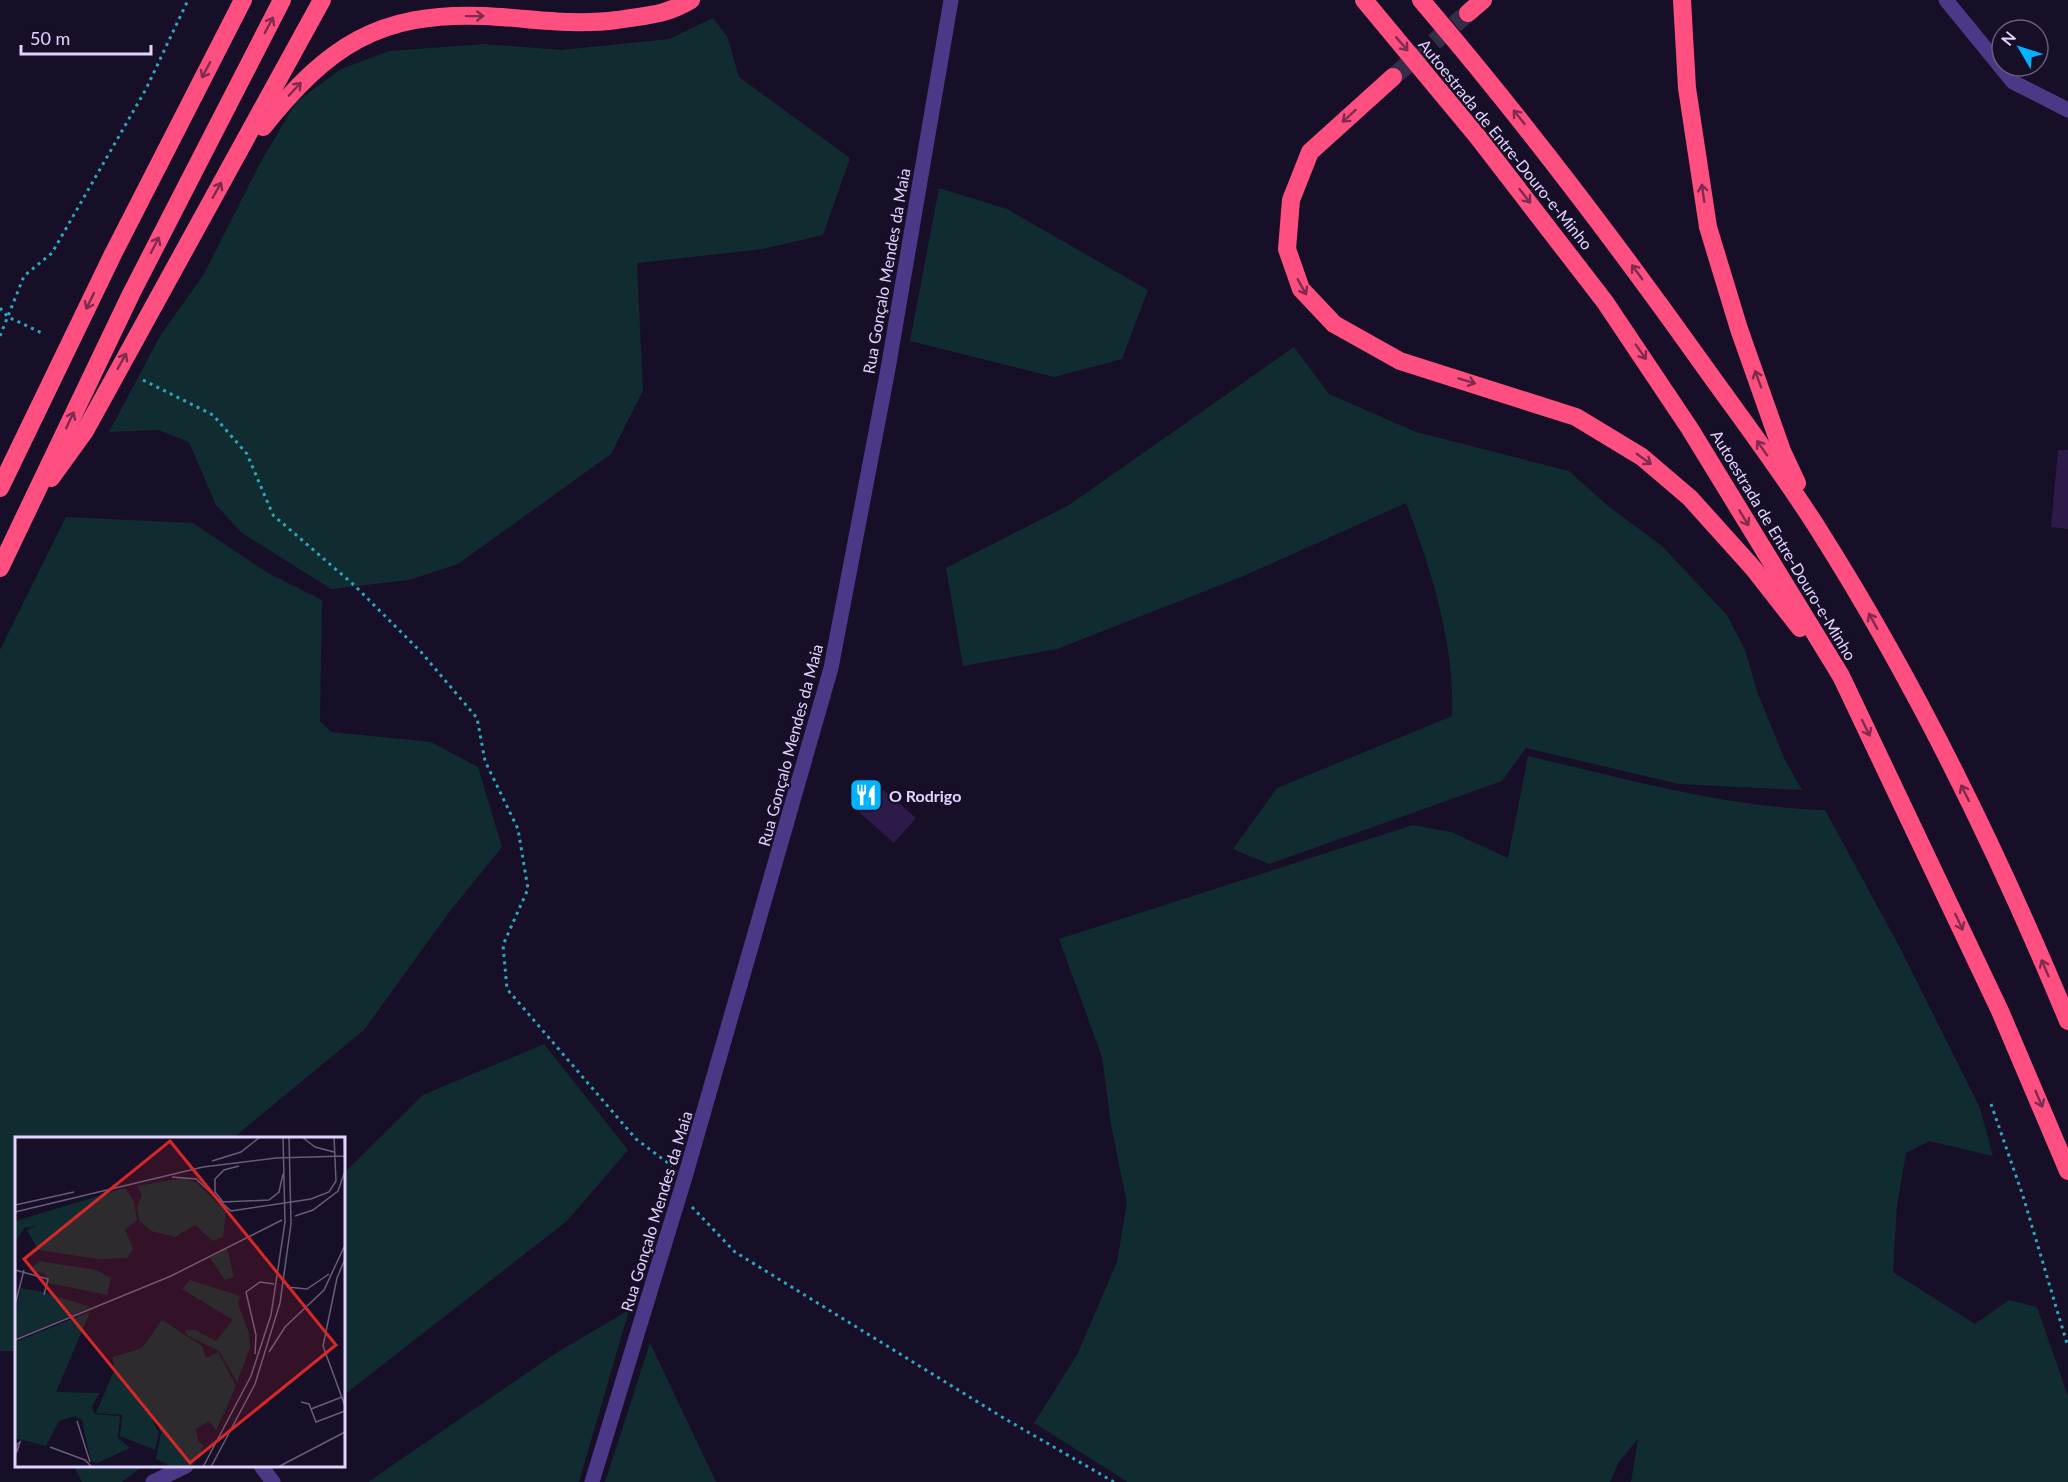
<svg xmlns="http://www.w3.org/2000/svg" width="2068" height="1482" viewBox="0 0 2068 1482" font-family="Lato,sans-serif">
  <rect width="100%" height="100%" fill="#170e27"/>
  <g fill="#112c31">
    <path d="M713 18 727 36 739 77 850 158 823 235 763 249 637 263 643 391 611 454 458 564 409 580 331 589 242 533 216 505 189 442 158 430 109 432 160 336 204 274 259 165 296 102 341 69 389 51 484 44 561 50 669 39Z"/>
    <path d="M939 188 1007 209 1148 290 1122 359 1054 377 910 341Z"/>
    <path d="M1294 347 1329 394 1416 432 1569 471 1608 506 1662 546 1727 615 1745 650 1758 694 1785 760 1802 790 1679 784 1526 748 1502 781 1269 864 1233 849 1277 788 1452 716C1455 644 1431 569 1406 503L1246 575 1057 649 963 666 946 568 1069 505Z"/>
    <path d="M66 517 193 523 268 573 322 600 320 721 331 732 431 742 478 767 502 847 450 911 364 1030 233 1138H16V1351H0V650Z"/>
    <path d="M1528 756C1626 779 1724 807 1825 810L1899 946 1980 1108 1993 1156 1929 1141 1906 1153 1897 1205 1893 1272 1975 1324 2009 1300 2037 1307 2068 1396V1482H1631L1638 1439 1619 1462 1610 1482H1128L1034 1423 1077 1355 1117 1262 1127 1203 1111 1125 1102 1057 1059 939 1413 825 1451 832 1508 858Z"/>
    <path d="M544 1044 628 1150 567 1221 344 1395V1173L423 1095Z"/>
    <path d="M629 1310 579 1482H368L556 1353Z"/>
    <path d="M650 1343 716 1482H605Z"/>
    <path d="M74 1466H143L122 1482H82Z"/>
  </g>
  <g fill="#2c1a48">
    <path d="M2058 450H2068V529L2051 527Z"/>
    <path d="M879 786 916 818 894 843 858 811Z"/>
  </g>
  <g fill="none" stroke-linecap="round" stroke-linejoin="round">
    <path stroke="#352c47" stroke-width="18" stroke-dasharray="18 9" stroke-linecap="butt" d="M1393 77 1468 13"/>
    <g stroke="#2ba8bc" stroke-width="3" stroke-dasharray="3 4.5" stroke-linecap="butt">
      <path d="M0 308 8 317 42 333"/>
      <path d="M0 336 24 276 52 253 146 89 188 0"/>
      <path d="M143 380 213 415 247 454 273 515 354 585 421 652 477 718 485 761 518 829 528 889 503 945 507 989 636 1139 672 1166"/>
      <path d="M1991 1104 2023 1196 2068 1347"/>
      <path d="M692 1207 735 1252 1002 1417 1114 1482"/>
    </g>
    <g stroke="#4b3887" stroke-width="15">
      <path d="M1946 0 2013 82 2068 110"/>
      <path d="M261 1466 273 1482"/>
      <path d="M153 1482 186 1466"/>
    </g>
    <path stroke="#4b3887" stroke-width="15" d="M592 1482 685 1177 831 668 888 369 951 0"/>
    <g stroke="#ff4f80" stroke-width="18">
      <path d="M1364 0 1477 136 1605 302 1690 429 1841 676 2000 1011 2068 1171"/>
      <path d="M1421 0C1520 116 1612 237 1701 362 1741 418 1783 473 1820 532 1918 687 1998 852 2068 1021"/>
      <path d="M1682 0 1687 88 1708 227 1739 329 1782 451 1797 483"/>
      <path d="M1468 13 1483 0"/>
      <path d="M1393 77 1310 152 1291 200 1287 249 1301 289 1334 324 1400 361 1576 417 1642 457 1690 498 1753 568 1800 628"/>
      <path d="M263 127C328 46 378 12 484 16 529 18 572 26 617 20 646 15 664 16 691 0"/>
      <path d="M51 478 85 431 322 0"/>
      <path d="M0 488 113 254 243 0"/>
      <path d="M0 568 131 294 282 0"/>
    </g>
  </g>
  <defs><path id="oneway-shaft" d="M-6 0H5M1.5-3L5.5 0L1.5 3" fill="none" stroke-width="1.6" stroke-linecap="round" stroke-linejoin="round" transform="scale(1.5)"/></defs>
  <g stroke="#7f2b4f">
    <use href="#oneway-shaft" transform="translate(475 16) rotate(-1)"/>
    <use href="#oneway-shaft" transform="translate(269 25) rotate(-62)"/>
    <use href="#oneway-shaft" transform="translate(1402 44) rotate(49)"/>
    <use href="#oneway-shaft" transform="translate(206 70) rotate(118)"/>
    <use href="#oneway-shaft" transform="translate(295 89) rotate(-47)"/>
    <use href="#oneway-shaft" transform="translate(1349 116) rotate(138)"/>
    <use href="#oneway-shaft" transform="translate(1519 117) rotate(-129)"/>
    <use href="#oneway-shaft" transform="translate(217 190) rotate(-61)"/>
    <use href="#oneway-shaft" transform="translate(1703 193) rotate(-98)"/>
    <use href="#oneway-shaft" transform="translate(1525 196) rotate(52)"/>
    <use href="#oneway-shaft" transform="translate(155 245) rotate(-63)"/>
    <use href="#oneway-shaft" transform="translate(1637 272) rotate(-126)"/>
    <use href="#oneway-shaft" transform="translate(1302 287) rotate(61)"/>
    <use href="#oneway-shaft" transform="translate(90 301) rotate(116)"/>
    <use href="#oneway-shaft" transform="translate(1641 352) rotate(55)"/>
    <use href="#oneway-shaft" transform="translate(122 361) rotate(-61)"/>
    <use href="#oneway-shaft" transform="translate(1758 379) rotate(-110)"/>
    <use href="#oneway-shaft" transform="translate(1467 381) rotate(17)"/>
    <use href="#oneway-shaft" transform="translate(70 420) rotate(-65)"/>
    <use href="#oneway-shaft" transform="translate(1762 448) rotate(-125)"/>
    <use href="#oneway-shaft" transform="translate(1644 459) rotate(36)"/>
    <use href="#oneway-shaft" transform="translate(1744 518) rotate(59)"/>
    <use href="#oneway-shaft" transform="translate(1873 621) rotate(-119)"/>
    <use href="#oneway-shaft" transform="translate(1866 728) rotate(64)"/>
    <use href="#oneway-shaft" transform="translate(1965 793) rotate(-116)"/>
    <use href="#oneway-shaft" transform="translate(1959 922) rotate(65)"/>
    <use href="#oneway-shaft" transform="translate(2045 968) rotate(-113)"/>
    <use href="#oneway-shaft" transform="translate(2039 1099) rotate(67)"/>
  </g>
  <defs>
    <g id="restaurant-square" transform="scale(1.725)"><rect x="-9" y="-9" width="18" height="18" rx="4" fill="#00b3ff" stroke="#170e27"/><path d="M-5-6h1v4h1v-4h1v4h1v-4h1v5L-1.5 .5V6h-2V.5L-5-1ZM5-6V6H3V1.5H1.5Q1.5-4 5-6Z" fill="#fff"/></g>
  </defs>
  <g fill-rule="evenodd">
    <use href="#restaurant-square" x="866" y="795"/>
  </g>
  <g text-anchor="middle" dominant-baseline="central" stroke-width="4.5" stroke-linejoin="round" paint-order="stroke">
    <g font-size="16" fill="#e1d4ff" stroke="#170e27">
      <text transform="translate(1506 144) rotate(51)">Autoestrada de Entre-Douro-e-Minho</text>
      <text transform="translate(886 271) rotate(-80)">Rua Gonçalo Mendes da Maia</text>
      <text transform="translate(1784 545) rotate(59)">Autoestrada de Entre-Douro-e-Minho</text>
      <text transform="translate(790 745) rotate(-75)">Rua Gonçalo Mendes da Maia</text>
      <text transform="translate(656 1211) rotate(-73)">Rua Gonçalo Mendes da Maia</text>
    </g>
    <g font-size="16" font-weight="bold" fill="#e1d4ff" stroke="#170e27" text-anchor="start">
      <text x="889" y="795">O Rodrigo</text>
    </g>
  </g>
  <g transform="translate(15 1137)">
    <rect width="330" height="330" fill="#170e27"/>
    <path d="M169 41 182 46 211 75 208 100 198 104 180 88 160 100 136 94 124 83 122 70 127 58 122 49ZM110 51 119 64 122 83 110 93 118 112 112 121 83 122 23 113 12 93 21 89 9 91 0 105V84ZM212 111 219 140 210 143 195 121ZM24 124 81 133 96 141 92 158 33 146 30 137 14 133ZM175 143 225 159 223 167 234 196 235 211 222 245 204 214 172 198 170 193H180L201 204 218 183 167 152ZM6 151 28 155 76 170 0 202V174ZM75 175 41 255 85 256 77 269 79 277 105 279 103 301 115 311 82 326 76 324 67 283 60 279 44 284 31 309 0 301V205ZM147 183 187 209 191 221 203 215 221 249 201 293 194 284 181 292 183 304 189 309 176 330H157L141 322 146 296 140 283 143 281 137 282 144 296 140 313 105 299 107 278 81 276 99 234 98 220 127 211Z" fill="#112c31"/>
    <path fill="none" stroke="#685d7d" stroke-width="1.5" d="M287 0 300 10 319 15M197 24 226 15 245 0M224 29 209 33 200 42V55L208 65 254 63 264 55 268 37M157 40 181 42 216 74 296 62 314 55 321 44 319 0M0 68 59 55M0 75 188 30 261 21 330 19M280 79 298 73 323 54 330 34 329 0M330 122 322 141 308 209 330 269M0 133 33 142 29 158M272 150 292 152 314 137M0 168 9 133M0 203 156 139 267 83M254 215 270 190 309 153 330 108M240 217 241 198 231 155 245 145 259 147M286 265 294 267 301 285 330 274M296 272 327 260M62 284 75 325M35 310 70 323 77 330M0 322 2 307 5 305 2 315M188 330 236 239 256 178 270 85 268 0M196 330 240 247 265 166 276 87 274 0M263 330 330 295"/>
    <path fill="#d62828" fill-opacity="0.15" stroke="#d62828" stroke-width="3" d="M155 4 321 208 175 326 9 122Z"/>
    <rect width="330" height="330" fill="none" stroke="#e1d4ff" stroke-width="3"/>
  </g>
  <g transform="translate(2020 48) rotate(309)"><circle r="28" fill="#170e27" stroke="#685d7d" stroke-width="1.5"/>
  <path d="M0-4.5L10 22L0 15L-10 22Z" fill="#00b3ff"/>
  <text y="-9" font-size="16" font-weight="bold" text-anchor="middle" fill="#e1d4ff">N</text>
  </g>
  <path d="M21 45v9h130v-9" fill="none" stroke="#e1d4ff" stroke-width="3"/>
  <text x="30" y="45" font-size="18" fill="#e1d4ff" stroke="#170e27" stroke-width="4.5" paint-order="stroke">50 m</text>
</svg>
